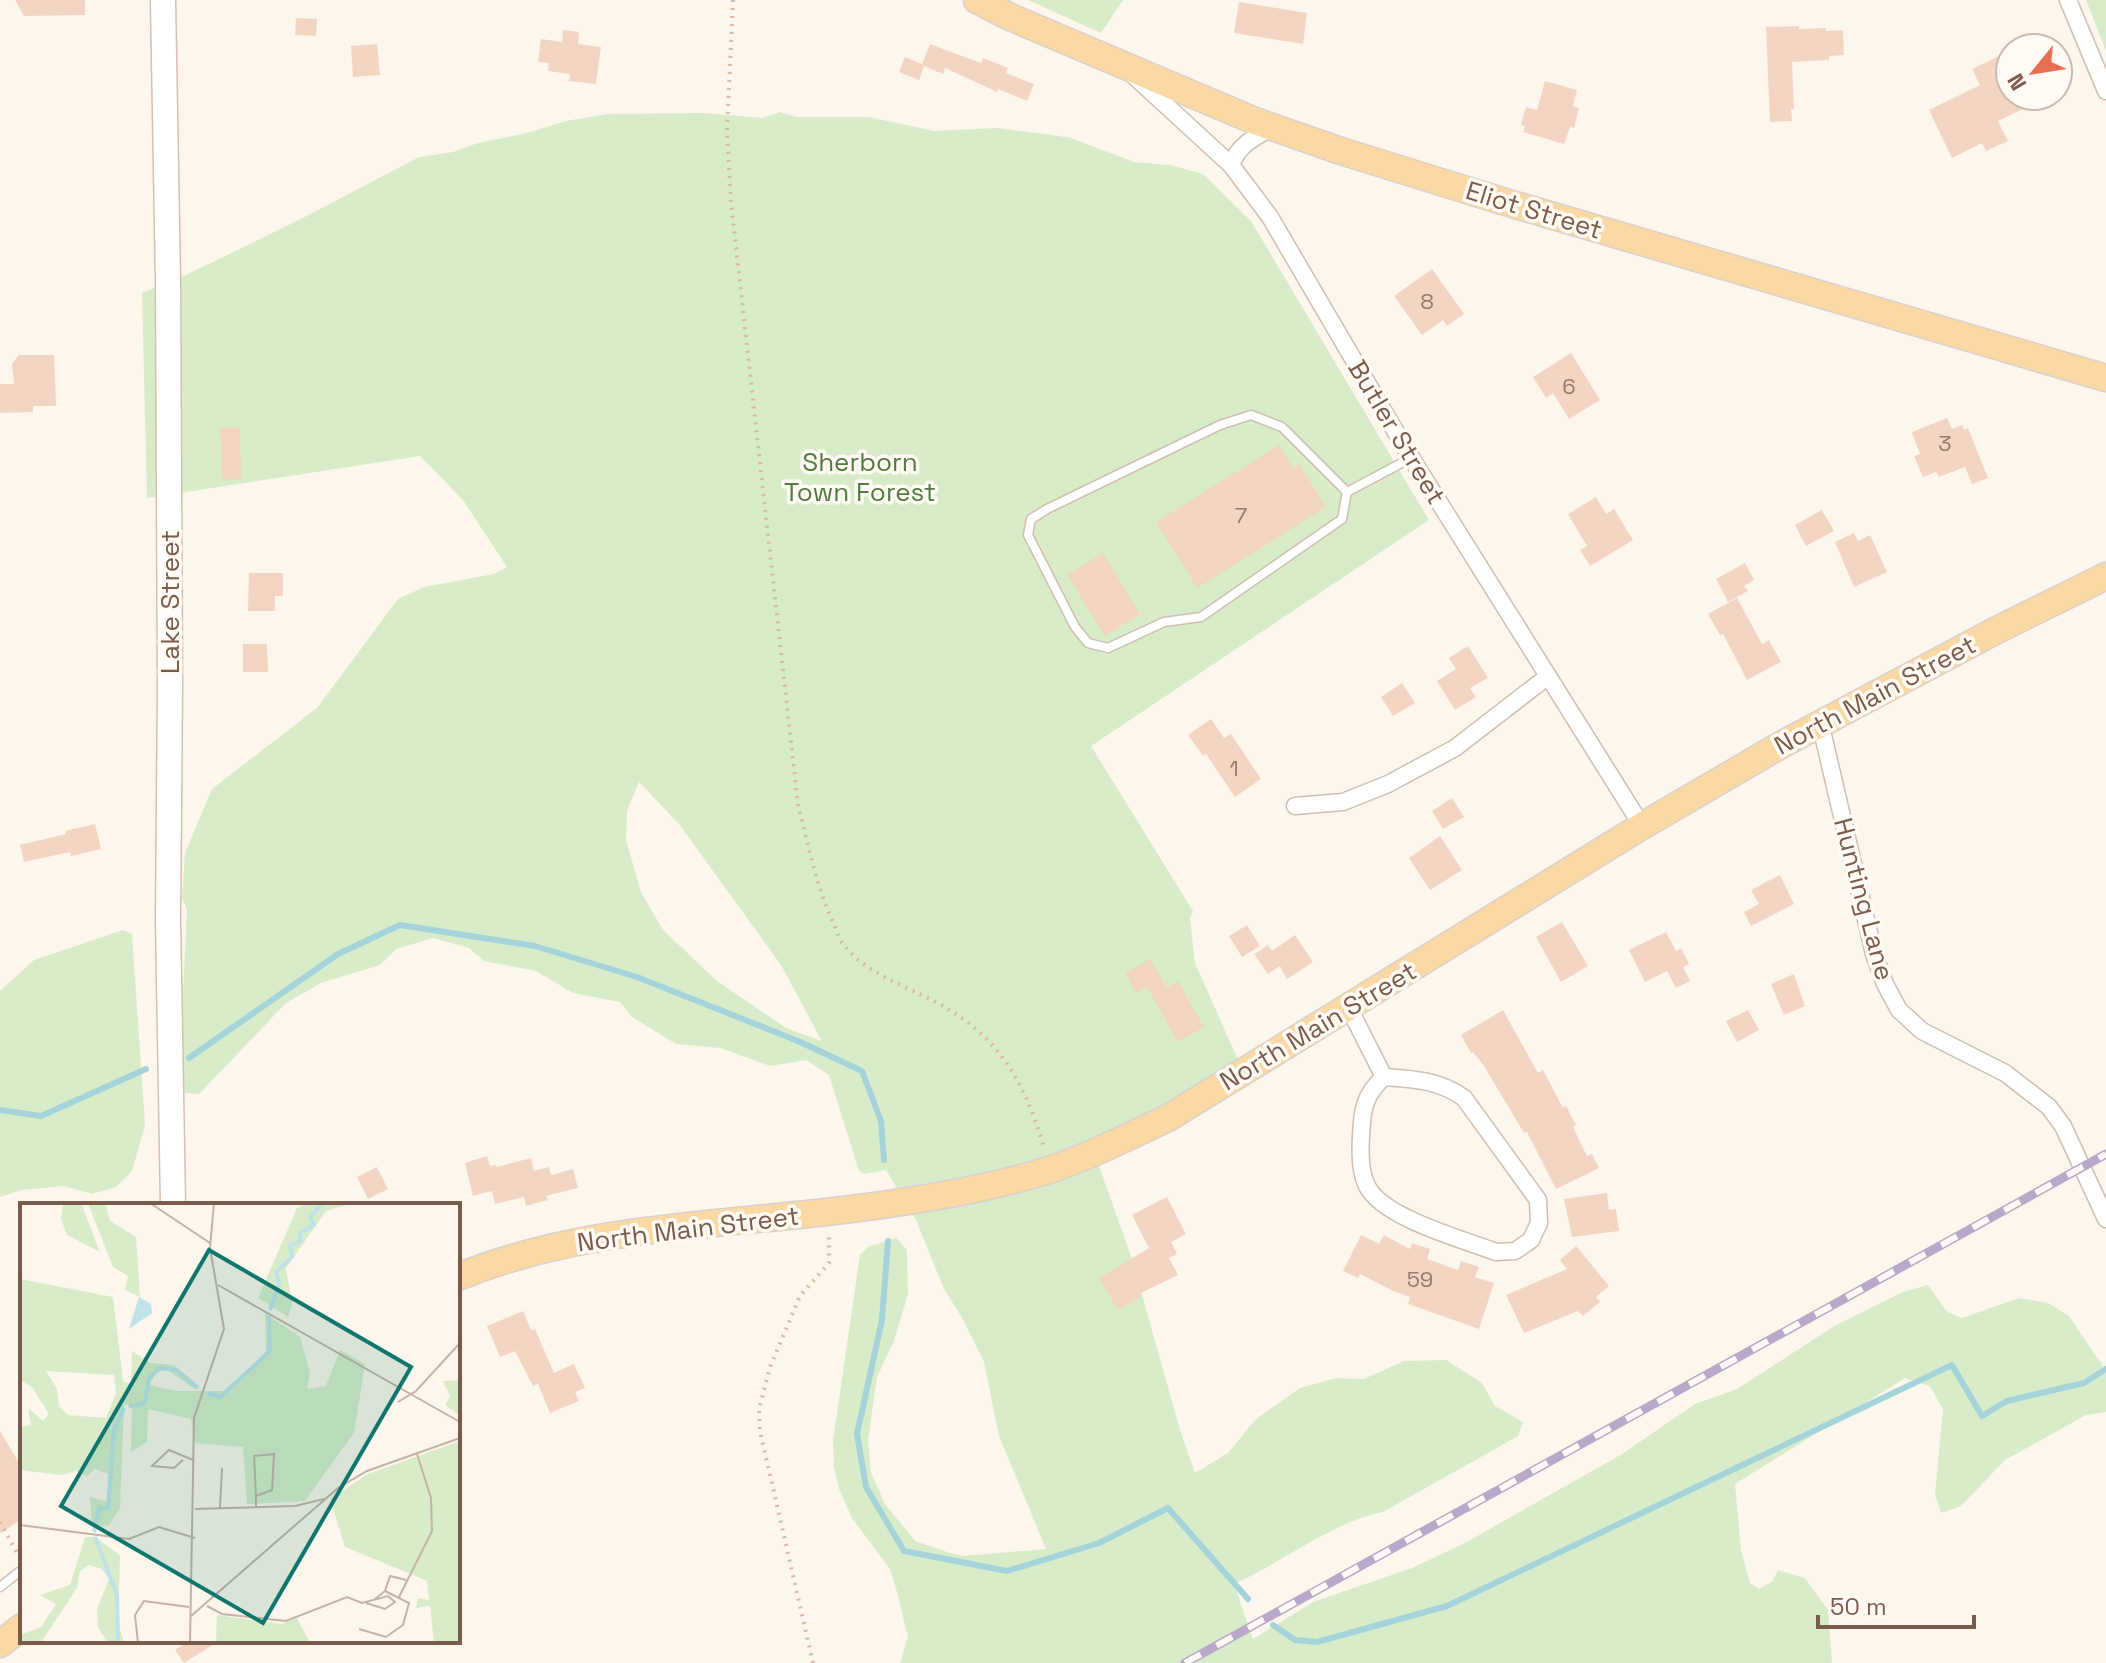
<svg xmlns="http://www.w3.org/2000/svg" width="2106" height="1663" viewBox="0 0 2106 1663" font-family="'Space Grotesk',sans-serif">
  <rect width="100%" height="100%" fill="#fdf6ec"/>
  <g fill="#d8ecc9" fill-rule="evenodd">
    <path d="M1028 0H1123L1101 33Z"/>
    <path d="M2086 0H2106V51Z"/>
    <path d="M780 112 797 117H869L934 131 996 128 1046 134 1071 138 1134 162 1170 165 1203 174 1251 221 1429 520 1091 746 1193 911 1190 918 1195 963 1239 1062 1099 1166 1132 1259 1180 1430 1195 1473 1228 1453 1256 1419 1300 1388 1336 1378 1364 1379 1404 1361 1446 1360 1482 1383 1495 1406 1523 1422 1518 1436 1383 1512C1334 1521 1281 1563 1234 1584L1253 1639 1313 1602 1412 1568 1465 1543 1622 1454 1695 1404 1737 1389 1836 1325 1903 1292 1928 1285 1947 1312 1962 1318 2019 1298 2048 1303 2069 1316 2106 1371V1412L2086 1415 2005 1460 1961 1506 1941 1513 1935 1494 1943 1409 1930 1386 1905 1378 1735 1484 1741 1550 1750 1583 1759 1589 1772 1582 1778 1570 1805 1578 1828 1610 1832 1663H900L908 1637 897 1592 890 1569 852 1518 839 1489 834 1467 833 1441 860 1255 868 1247 896 1238 907 1250 908 1294 894 1341 877 1377 868 1440 871 1473 885 1504 915 1541 947 1552 962 1556 1046 1549 999 1436 984 1362 961 1316 944 1289 916 1220 886 1170 864 1174 859 1171 829 1075 806 1060 770 1066 720 1048 676 1044 632 1017 620 1002 573 993 536 971 484 961 469 948 433 938 396 949 380 965 321 983 286 1003 199 1094 185 1093 182 1082 181 1034 187 910 182 898 185 853 212 789 317 708 398 599 424 587 494 574 507 567 463 500 420 456 147 498 142 293 184 276 301 219 419 157 453 152 478 143 527 133 566 121 607 114 705 113 762 118ZM639 782 679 824 781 965 822 1041 786 1028 717 981 663 930 641 892 626 840 627 811Z"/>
    <path d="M123 930 132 934 145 1125 132 1171 116 1187 92 1194 64 1186 21 1190 0 1197V991L34 960Z"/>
  </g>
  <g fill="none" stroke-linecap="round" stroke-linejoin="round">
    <g stroke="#a5d3da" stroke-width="6">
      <path d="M189 1058 338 954 400 925 535 946 637 977 798 1041 862 1071 881 1121 884 1160"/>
      <path d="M0 1110 41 1116 146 1069"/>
      <path d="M888 1241 882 1320 857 1434 866 1487 904 1551 1007 1571 1099 1543 1168 1508 1248 1599"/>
      <path d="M1273 1625 1295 1640 1317 1642 1447 1606 1952 1365 1982 1416 2007 1401 2084 1383 2106 1369"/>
    </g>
  </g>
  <g fill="#f3d5c3">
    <path d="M15 0H85V15L24 16Z"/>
    <path d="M1239 2 1307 13 1303 44 1234 33Z"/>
    <path d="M296 18 317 19 316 36 295 35Z"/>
    <path d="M1799 26V29L1826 28V31L1843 30 1844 55 1829 56V60L1792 62 1794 109H1791L1792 121 1770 122 1766 27Z"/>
    <path d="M563 30 579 32 578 44 601 47 596 84 569 81 570 74 548 71 549 63 538 62 541 39 562 42Z"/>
    <path d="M377 44 380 75 353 77 351 46Z"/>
    <path d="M930 44 981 63 983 58 1008 68 1006 73 1034 84 1027 101 998 89 997 92 945 68 943 74 924 66 919 80 899 72 905 57 922 64Z"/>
    <path d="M1999 56 2010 78V96H2019L2025 108 1998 121 2008 141 1986 151 1982 143 1952 158 1929 110 1980 85 1972 69Z"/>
    <path d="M1545 81 1577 90 1573 106 1579 108 1574 128 1570 127 1564 144 1523 132 1525 126 1521 125 1526 107 1537 110Z"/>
    <path d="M1432 269 1464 314 1447 326 1443 320 1422 335 1394 296Z"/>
    <path d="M1571 353 1600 400 1569 419 1553 393 1546 398 1533 377Z"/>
    <path d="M19 355H54L56 406H33V412L0 413V384H14L12 364Z"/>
    <path d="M1947 418 1952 429 1962 425 1964 430 1968 428 1988 478 1972 484 1965 467 1939 477 1936 472 1923 477 1914 456 1920 454 1912 432Z"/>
    <path d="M240 427 241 479 222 480 220 428Z"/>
    <path d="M1279 445 1293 468 1299 464 1326 507 1197 588 1156 522Z"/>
    <path d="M1596 497 1606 514 1614 509 1633 540 1590 566 1580 550 1587 546 1568 514Z"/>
    <path d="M1822 510 1834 531 1806 546 1795 525Z"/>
    <path d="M1854 533 1858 541 1870 535 1887 572 1854 587 1835 542Z"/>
    <path d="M1103 553 1140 614 1105 636 1067 575Z"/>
    <path d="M1745 563 1754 580 1744 586 1748 591 1728 602 1716 579Z"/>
    <path d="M249 573H283V596H275V611H248Z"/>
    <path d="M1737 598 1762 644 1769 640 1781 662 1747 680 1723 634 1720 635 1708 614Z"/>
    <path d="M243 644H267L268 672H243Z"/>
    <path d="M1468 646 1488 678 1470 688 1476 697 1455 710 1437 681 1456 669 1449 658Z"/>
    <path d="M1402 683 1415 703 1393 716 1381 697Z"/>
    <path d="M1211 719 1224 738 1231 734 1261 779 1235 797 1206 754 1203 756 1188 735Z"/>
    <path d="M1452 798 1464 817 1443 829 1432 811Z"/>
    <path d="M95 824 101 849 71 856 70 852 24 862 20 845 66 834 65 831Z"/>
    <path d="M1440 836 1462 870 1430 890 1409 858Z"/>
    <path d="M1780 875 1794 904 1751 926 1744 912 1759 904 1751 890Z"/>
    <path d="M1562 922 1588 966 1561 982 1536 937Z"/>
    <path d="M1247 925 1260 946 1242 957 1229 936Z"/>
    <path d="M1666 932 1676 951 1681 948 1689 964 1683 967 1690 981 1676 988 1667 971 1645 982 1629 950Z"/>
    <path d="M1295 935 1313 962 1287 979 1280 966 1268 974 1254 954 1268 945 1272 951Z"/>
    <path d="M1150 959 1167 988 1178 981 1204 1027 1178 1042 1147 987 1136 993 1125 973Z"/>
    <path d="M1794 974 1805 1006 1784 1015 1771 984Z"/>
    <path d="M1503 1010 1538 1073 1543 1070 1563 1108 1566 1106 1576 1125 1573 1127 1587 1156 1592 1154 1599 1168 1556 1189 1527 1132 1524 1133 1484 1066 1473 1052 1471 1053 1461 1035Z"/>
    <path d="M1748 1010 1759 1030 1737 1042 1726 1021Z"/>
    <path d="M487 1156 490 1166 496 1165 497 1167 531 1158 534 1171 549 1167 551 1175 573 1169 578 1188 546 1196 548 1200 526 1206 524 1197 495 1204 492 1191 473 1196 465 1163Z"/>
    <path d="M377 1167 388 1189 368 1199 357 1177Z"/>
    <path d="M1607 1193 1609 1210 1616 1209 1619 1231 1572 1237 1564 1199Z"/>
    <path d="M1167 1197 1186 1234 1171 1242 1177 1254 1169 1258 1178 1275 1141 1293 1142 1295 1118 1310 1099 1278 1149 1248 1132 1215Z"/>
    <path d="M1361 1235 1379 1244 1384 1235 1410 1249 1412 1243 1430 1249 1427 1259 1458 1270 1461 1261 1479 1267 1475 1277 1494 1283 1479 1329 1408 1304 1410 1297 1393 1291 1360 1274 1358 1278 1343 1271Z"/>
    <path d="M1576 1246 1609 1286 1596 1297 1600 1302 1583 1316 1578 1311 1524 1333 1506 1295 1567 1269 1560 1260Z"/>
    <path d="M523 1311 531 1330 535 1329 554 1373 574 1364 585 1388 575 1392 579 1401 550 1413 538 1384 533 1386 515 1351 500 1357 487 1326Z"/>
    <path d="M0 1431 22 1468V1519L0 1533Z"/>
    <path d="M189 1641H219L184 1663 175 1650Z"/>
  </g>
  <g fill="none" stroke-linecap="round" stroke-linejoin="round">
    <g stroke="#d1beb0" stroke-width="11">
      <g id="lane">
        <path d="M1347 492 1342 519 1201 617 1164 622 1108 648 1088 643 1075 627 1028 535 1031 519 1047 509 1220 425 1251 415 1282 427 1347 492 1411 458"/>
        <path d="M0 1587 19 1572 22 1576"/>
      </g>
    </g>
    <g stroke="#d1beb0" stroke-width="19">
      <g id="street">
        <path d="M2068 0 2106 91"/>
        <path d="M1134 76 1231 165 1270 217 1407 451 1642 826"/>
        <path d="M1231 165C1239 144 1255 137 1273 127"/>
        <path d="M1820 722 1874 954 1885 984 1899 1010 1922 1031 2005 1073 2049 1107 2063 1126 2106 1219"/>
        <path d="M1295 806 1343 802 1388 784 1455 748 1547 677"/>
        <path d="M1349 1008 1384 1077"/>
        <path d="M1384 1077C1414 1079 1439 1080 1464 1098L1538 1200 1539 1223 1531 1240 1515 1251 1496 1252C1462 1239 1383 1218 1367 1186 1360 1172 1360 1152 1361 1137 1362 1110 1364 1095 1384 1077Z"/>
      </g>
    </g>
    <g stroke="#d6c0b0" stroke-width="27">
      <path id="secondary" d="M163 0 168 281 170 687 168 920 173 1205"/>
    </g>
    <g stroke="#dad1cd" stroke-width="29">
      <g id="primary">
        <path d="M977 0 1008 16 1255 121 1341 151 1502 201 2106 378"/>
        <path d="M458 1277C575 1229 702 1226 826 1212 896 1204 978 1192 1046 1171 1088 1157 1128 1137 1168 1118L1642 826 1779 746 1995 631 2106 576"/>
        <path d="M0 1644 22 1627"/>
      </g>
    </g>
    <g stroke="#d9b8a5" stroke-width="4" stroke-dasharray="2 6" stroke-linecap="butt">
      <path d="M733 0 727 130 731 202 798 805C808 844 816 885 833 922 836 928 838 938 843 944 862 969 896 983 924 996 995 1030 1022 1075 1044 1147"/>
      <path d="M0 1522 20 1558"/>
      <path d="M813 1663 760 1431 759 1409 770 1367 800 1296 829 1263V1234"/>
    </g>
    <use href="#lane" stroke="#fff" stroke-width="8"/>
    <use href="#street" stroke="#fff" stroke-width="16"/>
    <use href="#secondary" stroke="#fff" stroke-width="24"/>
    <use href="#primary" stroke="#fbd9a5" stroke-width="26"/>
    <g stroke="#b9a8c9" stroke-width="9">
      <path id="rail" d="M1185 1663 2106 1154"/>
    </g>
    <use href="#rail" stroke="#fffaf3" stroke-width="6" stroke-dasharray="18" stroke-linecap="butt"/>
  </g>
  <g text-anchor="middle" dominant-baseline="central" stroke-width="7" stroke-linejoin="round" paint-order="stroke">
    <g font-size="22" fill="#987a6a">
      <text x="1427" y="301">8</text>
      <text x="1569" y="386">6</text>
      <text x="1945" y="443">3</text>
      <text x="1241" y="515">7</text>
      <text x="1234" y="768">1</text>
      <text x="1420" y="1279">59</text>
    </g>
    <g font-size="26" fill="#7a5c4d" stroke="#fffaf3">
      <text transform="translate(1534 210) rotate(17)">Eliot Street</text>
      <text transform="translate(1397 432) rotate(59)">Butler Street</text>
      <text transform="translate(170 602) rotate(-90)">Lake Street</text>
      <text transform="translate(1875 695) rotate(-28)">North Main Street</text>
      <text transform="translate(1864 899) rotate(75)">Hunting Lane</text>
      <text transform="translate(1318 1026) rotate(-31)">North Main Street</text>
      <text transform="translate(688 1229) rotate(-7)">North Main Street</text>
    </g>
    <g font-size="26" fill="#537a41" stroke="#fffaf3">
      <text x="860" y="462">Sherborn<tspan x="860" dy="30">Town Forest</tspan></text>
    </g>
  </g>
  <g transform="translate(20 1203)">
    <rect width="440" height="440" fill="#fdf6ec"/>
    <path d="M43 0H61L80 49 47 32 41 16ZM68 0H85L90 18 116 34 120 94 105 87 108 73 93 64ZM288 0H332L306 8 266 65 272 101 268 114 238 95 277 5ZM0 76 93 94 103 178 111 181 112 148 130 160 154 162 178 182 175 186 146 166 136 170 129 182 156 188H205L246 151 245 110 280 134 290 170 287 186 306 183 320 147 345 161 334 230 285 298 227 301 223 244 175 240 171 216 128 206 127 239 111 249 112 203 104 201 100 305 89 322 72 324 70 294 89 299 88 271 75 266 67 273 56 268 42 272 0 267V224L11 222 8 205 23 218 29 211 12 184 0 177ZM26 168 94 172 96 190 86 215 48 212 39 203 37 186ZM440 177V213L425 202 430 193 423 178ZM440 238V440H414L410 403 396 405 398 395 409 397 407 378 325 344 310 296 348 271ZM65 334H75L100 352 98 419 104 440H88L78 424 77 406 89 376 82 366 69 362 60 368 57 385 21 439 0 440V432L21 424 36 401 20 392 50 382ZM197 412 262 421 277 415 290 440H196Z" fill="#d8ecc9" fill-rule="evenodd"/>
    <path d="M119 94 131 101 132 110 109 126Z" fill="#bfe3e8"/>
    <path fill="none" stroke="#bfe3e8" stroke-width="4" d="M250 107 259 82 256 69 272 54 270 43 280 38V30L294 22 290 14 303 0M188 190 200 194 250 148 249 113M109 203 125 200 129 176 139 165 156 167 178 185M74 329 79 306 88 305 94 227 104 205M75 334 97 392 98 440"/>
    <path fill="none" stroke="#c5b3a7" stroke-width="2" d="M130 0 190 40M198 82 440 219M378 199 396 188 440 140M163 257 154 265 132 263 149 247 173 257M236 303V293L252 287 254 251 234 253 236 293M200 305 202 265M175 306 275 303 304 296M0 322 109 336 139 324 175 335M379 394 412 328 411 295 397 251M355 396 365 388 370 373 386 377M187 403 202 411 266 418 327 394 342 400 368 393 375 399 365 406 346 400M171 413 318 285 347 268 440 235M339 426 366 434 383 422 389 400 365 388M118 440 115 412 124 398 169 404M170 440 174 215 204 126 190 45 194 0"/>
    <path fill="#0f766e" fill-opacity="0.15" stroke="#0f766e" stroke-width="4" d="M189 47 391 164 243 420 41 303Z"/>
    <rect width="440" height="440" fill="none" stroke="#7a5c4d" stroke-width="4"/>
  </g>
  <g transform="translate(2034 72) rotate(240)"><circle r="38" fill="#fffaf3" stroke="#cabbb1" stroke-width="2"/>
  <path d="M0-6L14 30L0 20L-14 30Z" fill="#e76f51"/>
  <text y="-12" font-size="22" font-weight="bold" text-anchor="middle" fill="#7a5c4d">N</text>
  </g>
  <path d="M1818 1615v12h156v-12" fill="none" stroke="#7a5c4d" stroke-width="4"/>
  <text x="1830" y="1615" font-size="24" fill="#7a5c4d" stroke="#fffaf3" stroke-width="6" paint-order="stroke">50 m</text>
</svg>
